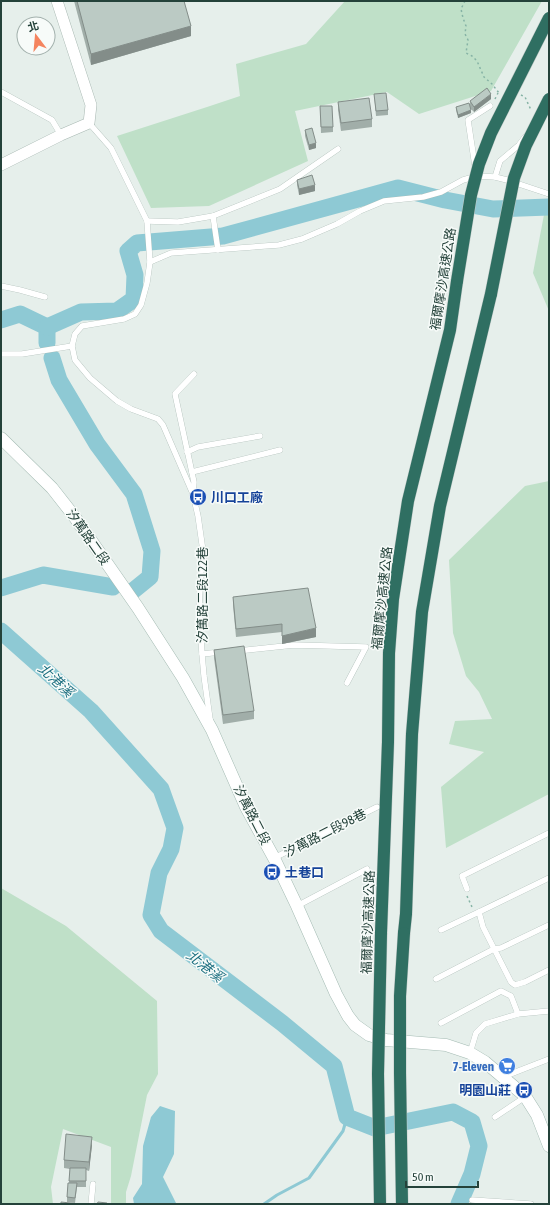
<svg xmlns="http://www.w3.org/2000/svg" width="550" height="1205" viewBox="0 0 550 1205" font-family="'Asap Condensed','Noto Sans TC',sans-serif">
  <rect width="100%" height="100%" fill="#e6efeb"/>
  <g fill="#bfe0c8">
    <path d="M345 1H542L491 91 419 114 387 92 295 111 308 161 209 206 151 208 117 136 207 107 240 96 236 64 306 44Z"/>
    <path d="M549 203V311L533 273 546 204Z"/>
    <path d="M549 481V794L446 848 441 787 484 752 449 744 455 721 492 719 479 692 466 676 453 633 449 560 525 486Z"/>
    <path d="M1 888 66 926 157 1001 158 1074 147 1095 131 1176 126 1192V1204H111V1147L63 1129 51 1187 53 1204H1Z"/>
  </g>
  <path fill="#8ec9d4" d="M160 1106 175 1111 174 1154 163 1177 176 1203 179 1204H134L133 1198 142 1184 143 1146 151 1117Z"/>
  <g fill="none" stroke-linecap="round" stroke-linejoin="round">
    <path stroke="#8ec9d4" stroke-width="3" d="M264 1204 277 1195 309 1178 343 1131 347 1117"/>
    <g stroke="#8ec9d4" stroke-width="17">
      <path d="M1 320 20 314 47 327V343"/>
      <path d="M47 327 81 312 117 311 134 299 135 275 128 251 137 243 223 236 398 188 445 200 493 209 549 207"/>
      <path d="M52 358 59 380 97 444 134 494 152 551 150 577 134 590"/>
      <path d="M1 588 43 575 113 587"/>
      <path d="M1 631 91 711 161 789 175 828 171 849 159 873 151 915 161 931 282 1023 334 1066 347 1117 375 1128 453 1112 472 1122 479 1146 472 1174 459 1204"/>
    </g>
    <g stroke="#a8b8b2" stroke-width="6">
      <g id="lane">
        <path d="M1 92 52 120 61 135"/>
        <path d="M89 123 111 148 147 221 150 262 147 283 141 305 135 314 124 319 82 326 75 334 72 346 75 360 90 378 117 401 131 409 158 419 163 425 193 494 198 516 204 558 201 572 199 608 202 654 204 676 210 719"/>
        <path d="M475 166 468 120 490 106"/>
        <path d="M495 177 500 161 519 145 525 137"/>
        <path d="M147 221 178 222 213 216"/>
        <path d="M218 250 213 216 280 189 338 149"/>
        <path d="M150 262 171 253 279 245 302 239 337 224 360 211 384 201 423 197 441 192 463 180 477 176 495 177 507 180 549 194"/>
        <path d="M1 286 20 290 45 297"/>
        <path d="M1 354H22L72 346"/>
        <path d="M187 452 198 447 260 436"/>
        <path d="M192 472 280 450"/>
        <path d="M193 494 194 482 175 394 194 374"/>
        <path d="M238 651 294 645 366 647 347 683"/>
        <path d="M202 654 221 652"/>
        <path d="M274 858 377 807"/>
        <path d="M549 878 479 912 483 927 511 982 515 985 525 982 549 970"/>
        <path d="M467 889 462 876 549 833"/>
        <path d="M297 906 367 869"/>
        <path d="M441 930 479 912"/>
        <path d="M436 979 494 949 501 948 549 925"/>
        <path d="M441 1023 501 991 511 996 518 1014"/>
        <path d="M470 1053 476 1033 485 1024 518 1014 549 1011"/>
        <path d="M503 1077 549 1059"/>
        <path d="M495 1117 525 1097"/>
        <path d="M472 1200 531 1204"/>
        <path d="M91 1204 93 1184"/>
      </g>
    </g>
    <g stroke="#a8b8b2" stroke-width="12">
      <path id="street" d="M1 165 61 135 89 123 91 105 57 1"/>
    </g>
    <g stroke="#a4bbb3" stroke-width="13">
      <path id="secondary" d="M1 438 52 488 74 516 138 608 183 678 212 730 246 807 274 858 297 906 336 994 348 1016 355 1025 369 1035 386 1040 446 1045 470 1053 485 1062 525 1096 537 1115 549 1146"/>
    </g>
    <g stroke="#c2cac8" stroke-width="13">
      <g id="highway">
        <path d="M381 933 388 742 389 653 393 599 408 501 450 330 457 281"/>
        <path d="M404 933 406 914 412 734 422 612 440 506 491 294"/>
      </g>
    </g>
    <g stroke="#86b3a5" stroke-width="1.5" stroke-dasharray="2 3" stroke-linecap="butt">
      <path d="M465 1 461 9 463 18 466 26 465 34 468 40 466 53 472 56 477 61 484 77 492 84 499 93"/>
      <path d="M521 95 525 97 531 110"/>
      <path d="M495 99 498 93"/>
      <path d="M467 896 472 907"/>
    </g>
    <use href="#lane" stroke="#fff" stroke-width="5.5"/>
    <use href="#street" stroke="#fff" stroke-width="11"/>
    <use href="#secondary" stroke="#fff" stroke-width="12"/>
    <use href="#highway" stroke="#2f6f62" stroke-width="12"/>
    <g stroke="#c2cac8" stroke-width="13" stroke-linecap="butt">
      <g id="highway-bridge">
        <path d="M457 281 471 195 479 164 491 133 549 18"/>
        <path d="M491 294 514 178 526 145 549 99"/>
        <path d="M380 1204 378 1074 381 933"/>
        <path d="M402 1204 400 1073V996L404 933"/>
      </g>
    </g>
    <use href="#highway-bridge" stroke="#2f6f62" stroke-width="12"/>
  </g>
  <g fill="#a1aea9">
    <path d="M74 1H184L191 36 91 65Z"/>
    <path d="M374 94 388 110V115L376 116Z"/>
    <path d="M491 99 474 112 470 108 471 113 458 118 456 110V107L470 106V101Z"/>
    <path d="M338 102 372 119V127L341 131 338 110Z"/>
    <path d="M320 106 333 127V132L321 133Z"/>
    <path d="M305 130 316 148 309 150 305 136Z"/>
    <path d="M297 180 315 191 299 195 297 185Z"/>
    <path d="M233 597 316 637 282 644V632L236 637 233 605Z"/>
    <path d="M214 650 254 711V719L223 724 214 658Z"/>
    <path d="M92 1145 89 1171 86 1170V1187H77L75 1203 67 1202V1197L69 1183 70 1169 64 1168V1160Z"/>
  </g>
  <g fill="#838d89">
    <path d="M191 26V36L91 65V54Z"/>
    <path d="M491 94V99L474 112V107Z"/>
    <path d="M471 110V113L458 118V115Z"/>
    <path d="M316 143V148L309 150V145Z"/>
    <path d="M315 185V191L299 195V189Z"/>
    <path d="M316 628V637L282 644V636Z"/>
    <path d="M92 1137V1145L89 1171V1162Z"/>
  </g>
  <g fill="#bbcac4" stroke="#838d89">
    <path d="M77 1H184L191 26 91 54Z"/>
    <path d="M487 88 491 94 474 107 470 101Z"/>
    <path d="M386 93 388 110 376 111 374 94Z"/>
    <path d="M369 98 372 119 341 123 338 102Z"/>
    <path d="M469 103 471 110 458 115 456 107Z"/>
    <path d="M320 106H332L333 127H321Z"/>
    <path d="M312 128 316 143 309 145 305 130Z"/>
    <path d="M312 175 315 185 299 189 297 180Z"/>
    <path d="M308 588 316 628 282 636V624L236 629 233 597Z"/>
    <path d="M244 646 254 711 223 715 214 650Z"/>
    <path d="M66 1134 92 1137 89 1162 64 1160Z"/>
    <path d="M70 1168H86V1181H69Z"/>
    <path d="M68 1183H77L75 1198 67 1197Z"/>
    <path d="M61 1202 79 1204H61Z"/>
    <path d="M98 1202 107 1203V1204H97Z"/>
  </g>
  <defs>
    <g id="bus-disc" transform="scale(0.9)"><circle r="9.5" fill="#1a4fb4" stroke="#f7fbf9"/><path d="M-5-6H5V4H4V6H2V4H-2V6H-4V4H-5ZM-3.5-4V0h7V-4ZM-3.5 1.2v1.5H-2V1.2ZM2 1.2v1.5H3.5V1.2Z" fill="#fff"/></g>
    <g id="supermarket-disc" transform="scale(0.9)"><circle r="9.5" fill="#3f7fe0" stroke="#f7fbf9"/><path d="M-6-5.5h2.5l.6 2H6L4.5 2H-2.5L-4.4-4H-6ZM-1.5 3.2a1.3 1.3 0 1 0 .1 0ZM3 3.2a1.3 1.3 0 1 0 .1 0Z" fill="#fff"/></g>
  </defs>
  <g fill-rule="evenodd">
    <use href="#bus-disc" x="198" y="497"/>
    <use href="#bus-disc" x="272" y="872"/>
    <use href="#supermarket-disc" x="507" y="1066"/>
    <use href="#bus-disc" x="524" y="1090"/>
  </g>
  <g text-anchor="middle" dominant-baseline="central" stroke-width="3" stroke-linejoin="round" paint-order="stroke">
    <g font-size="13" fill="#24423a" stroke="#f7fbf9">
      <text transform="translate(443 279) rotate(-81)">福爾摩沙高速公路</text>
      <text transform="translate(88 537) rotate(55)">汐萬路二段</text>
      <text transform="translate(202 595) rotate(-90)">汐萬路二段122巷</text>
      <text transform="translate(382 598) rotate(-84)">福爾摩沙高速公路</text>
      <text transform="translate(252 815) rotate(63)">汐萬路二段</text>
      <text transform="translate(325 833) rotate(-27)">汐萬路二段98巷</text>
      <text transform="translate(368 922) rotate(-88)">福爾摩沙高速公路</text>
    </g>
    <g font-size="13" font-weight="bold" fill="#164399" stroke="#f7fbf9" text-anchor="start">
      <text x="211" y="497">川口工廠</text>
      <text x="285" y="872">土巷口</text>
      <text x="511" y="1090" text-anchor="end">明園山莊</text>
    </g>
    <g font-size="13" font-weight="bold" fill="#366cbe" stroke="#f7fbf9" text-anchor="end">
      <text x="494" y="1066">7-Eleven</text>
    </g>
    <g font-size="14" font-style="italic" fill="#1c6f80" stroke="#f7fbf9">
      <text transform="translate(56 680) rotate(42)">北港溪</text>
      <text transform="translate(205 966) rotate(38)">北港溪</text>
    </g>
  </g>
  <rect width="550" height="1205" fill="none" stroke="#24423a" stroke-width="4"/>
  <g transform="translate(36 36) rotate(344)"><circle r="19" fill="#f7fbf9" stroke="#a3b1ad"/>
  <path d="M0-3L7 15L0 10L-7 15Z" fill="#f4845f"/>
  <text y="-6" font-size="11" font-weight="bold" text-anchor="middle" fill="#24423a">北</text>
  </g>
  <path d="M406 1181v6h72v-6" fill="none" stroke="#24423a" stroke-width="2"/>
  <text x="412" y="1181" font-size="12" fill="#24423a" stroke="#f7fbf9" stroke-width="3" paint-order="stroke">50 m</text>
</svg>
